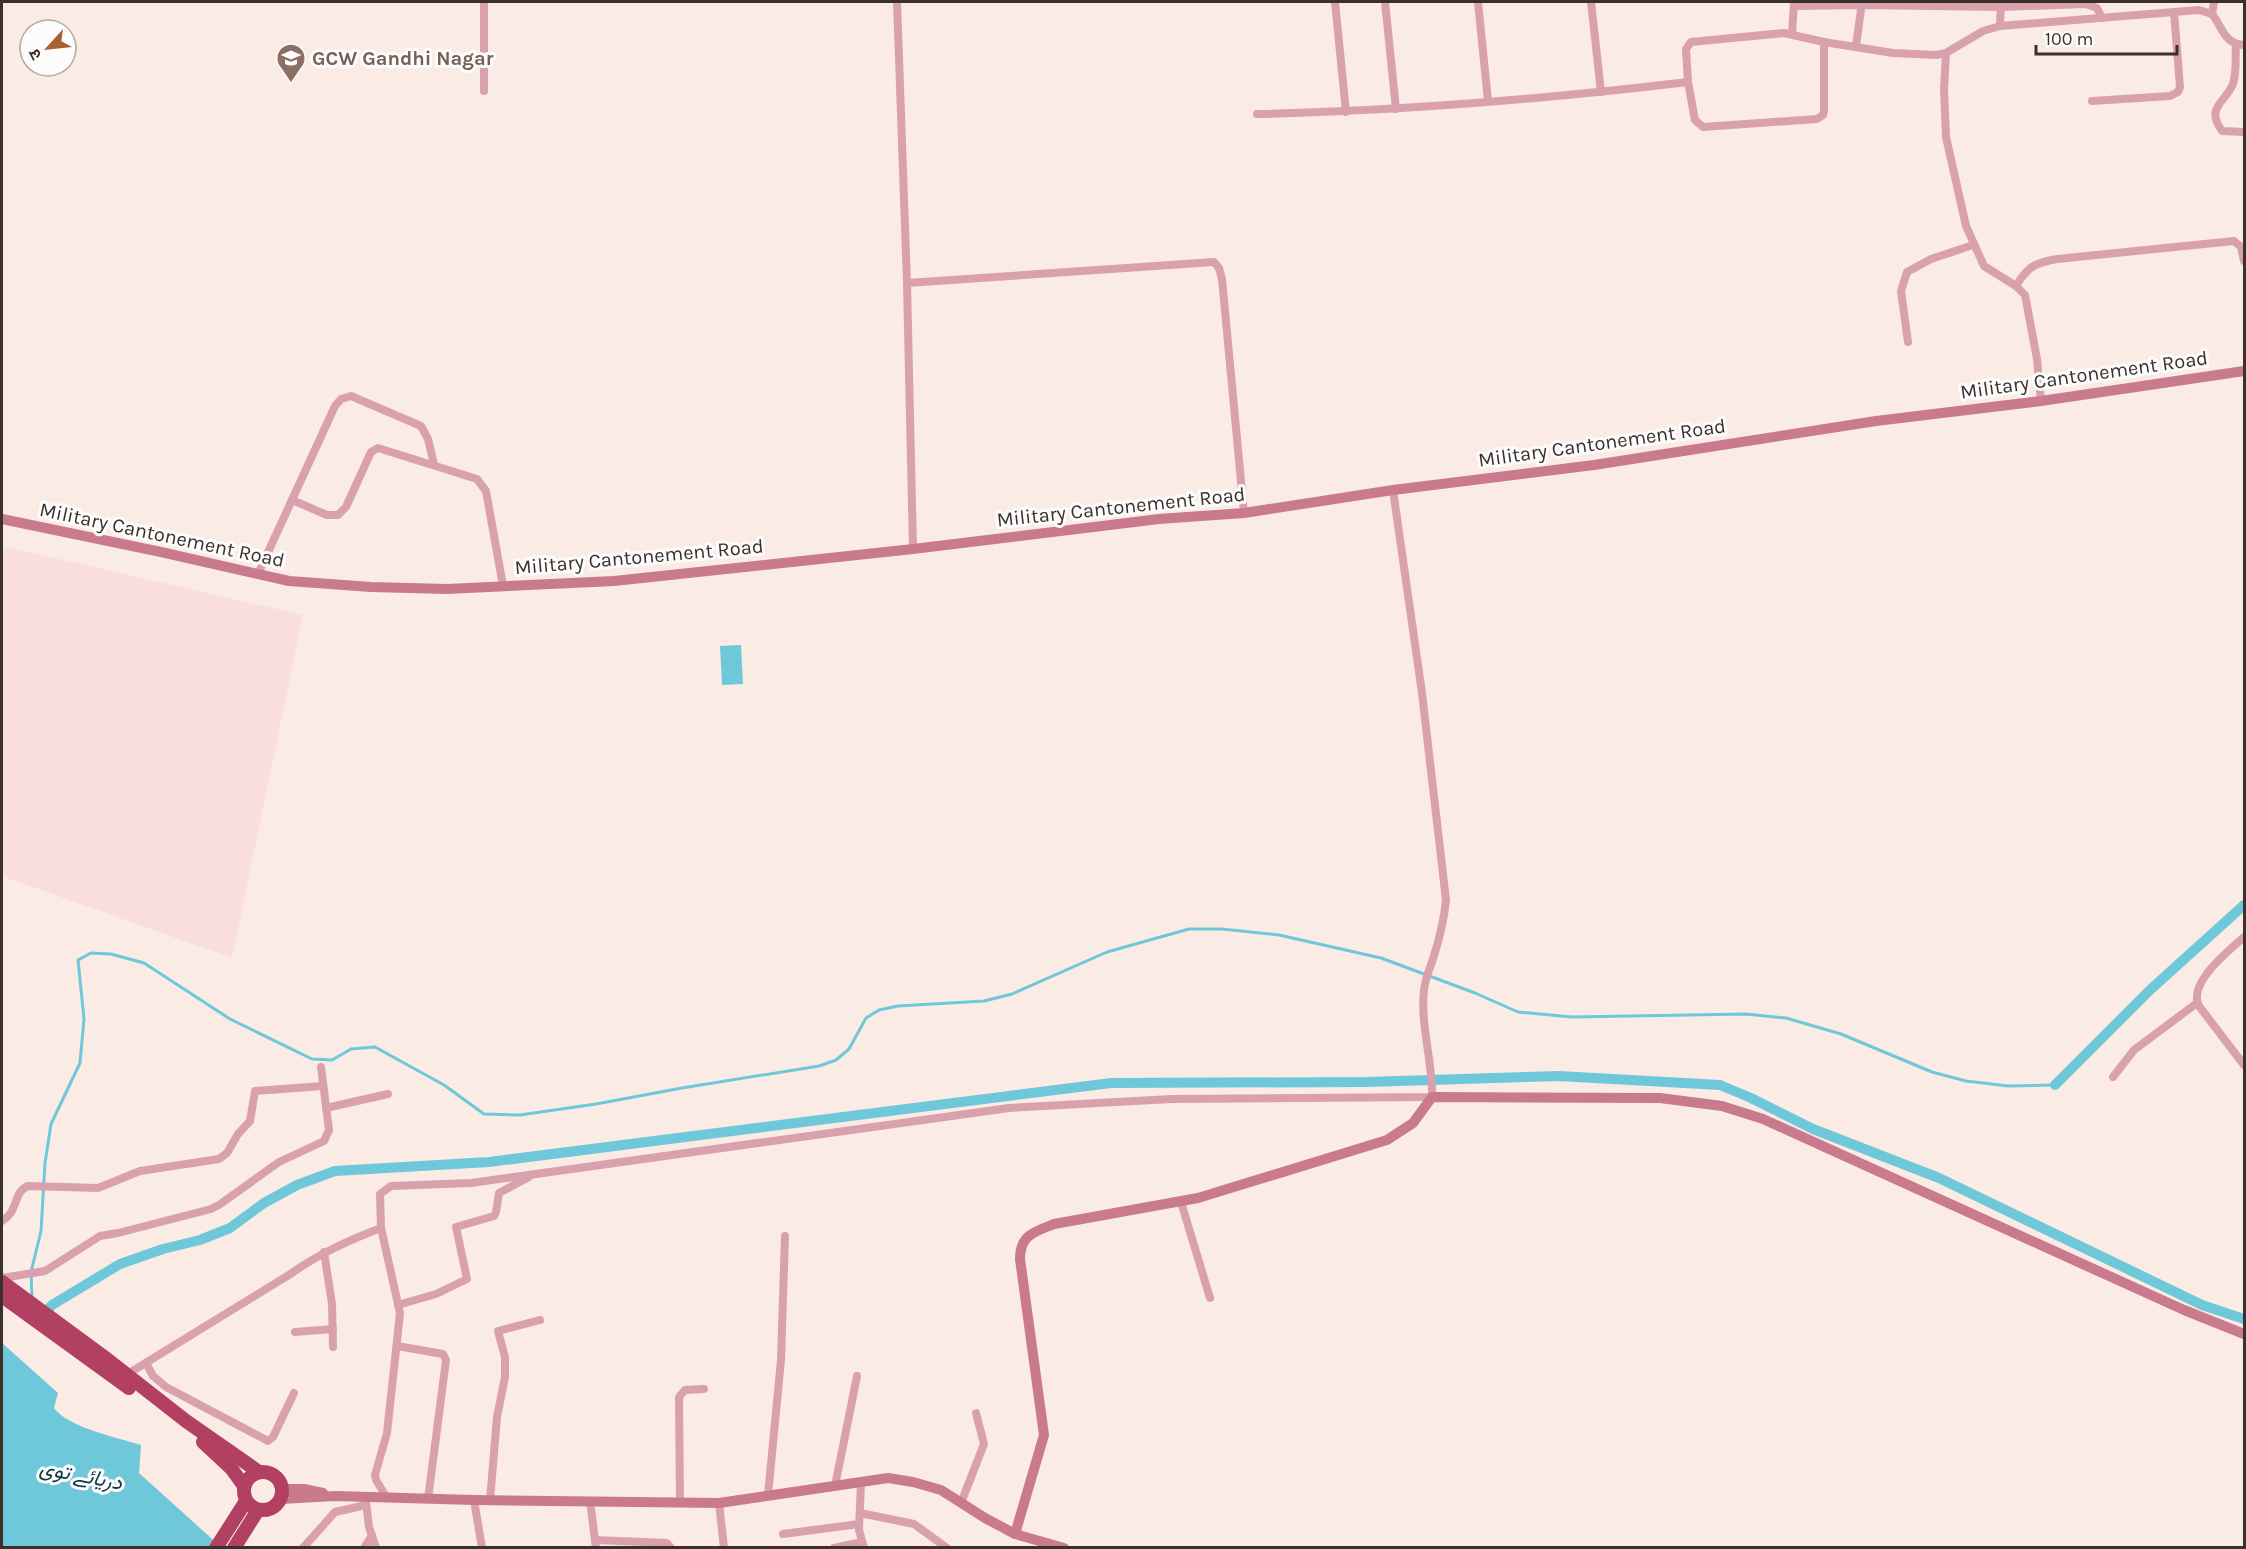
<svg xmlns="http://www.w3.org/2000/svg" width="2246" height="1549" viewBox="0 0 2246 1549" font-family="Karla,Vazirmatn,'Noto Sans Devanagari',sans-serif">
  <rect width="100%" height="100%" fill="#fbebe5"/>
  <path fill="#f9dedb" d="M2 546 303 615 232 958 2 876Z"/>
  <g fill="#6ec8d9">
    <path d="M741 645 743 684 722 685 720 646Z"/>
    <path d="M2 1343 58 1393 54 1408C69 1428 116 1437 141 1445L139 1473 221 1547H2Z"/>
  </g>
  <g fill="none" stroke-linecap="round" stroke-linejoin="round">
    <path stroke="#6ec8d9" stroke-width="3" d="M32 1299 31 1272 41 1231 45 1163 51 1124 80 1063 84 1019 78 960 91 953 111 954 144 963 230 1019 312 1059 332 1060 351 1049 375 1047 444 1085 484 1114 520 1115 596 1104 682 1088 819 1066 836 1060 849 1049 866 1018 879 1010 898 1006 984 1001 1012 994 1107 952 1189 929H1222L1279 935 1381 958 1475 993 1518 1012 1572 1017 1746 1014 1786 1018 1841 1034 1932 1072 1966 1081 2008 1086 2055 1085"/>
    <g stroke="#6ec8d9" stroke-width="10">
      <path d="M2055 1085 2150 990 2244 905"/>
      <path d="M40 1318 52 1305 120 1264 163 1249 200 1240 230 1228 264 1203 297 1185 335 1171 489 1162 1111 1083 1366 1082 1559 1076 1720 1085 1751 1098 1813 1129 1939 1178 2202 1305 2244 1319"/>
    </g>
    <g stroke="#d9a1ad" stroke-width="8">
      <path d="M897 2 907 283 913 549"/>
      <path d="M1335 2 1346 112"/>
      <path d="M1385 2 1396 109"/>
      <path d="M1478 2 1488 101"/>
      <path d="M1591 2 1601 92"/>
      <path d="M1794 6 1862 5 2001 7 2086 4 2097 8 2102 18"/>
      <path d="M2212 14 2214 2"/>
      <path d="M2000 26 2001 2"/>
      <path d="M1792 34 1794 3"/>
      <path d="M2236 44C2235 57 2237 72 2233 84 2225 103 2205 107 2222 131L2244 132"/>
      <path d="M1856 46 1862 2"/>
      <path d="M1946 53 1944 89 1946 137 1966 226 1984 266 2016 286 2025 295 2037 359 2041 401"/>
      <path d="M1688 82 1695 120 1703 127 1817 119 1823 115 1824 111V42"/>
      <path d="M484 91V2"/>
      <path d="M2092 101 2170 96 2178 92 2180 87 2174 12"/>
      <path d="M1257 114C1401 111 1545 99 1688 82L1686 49 1691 42 1784 33 1824 42 1893 53 1936 55 1946 53 1983 31 2000 26 2199 10 2212 14C2223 28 2224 44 2244 45"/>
      <path d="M907 283 1214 262 1219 268 1222 279 1244 513"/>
      <path d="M2016 286C2028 266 2035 263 2057 259L2234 241 2241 247 2244 261"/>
      <path d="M1908 342 1901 291 1907 272 1931 259 1973 245"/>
      <path d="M292 500 327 515H338L346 507 371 452 378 448 477 479 486 491 503 586"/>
      <path d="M258 574 335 406 341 399 351 396 421 426 428 439 434 464"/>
      <path d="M2244 937C2229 951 2187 983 2199 1006L2244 1065"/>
      <path d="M2113 1077 2134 1050 2197 1003"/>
      <path d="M326 1108 388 1094"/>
      <path d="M1181 1202 1210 1298"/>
      <path d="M2 1221C20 1210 12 1193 28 1186L98 1188 140 1171 219 1159 227 1153 238 1134 250 1121 255 1091 323 1086"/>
      <path d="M381 1228 400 1313 387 1433 375 1475 376 1480 387 1498"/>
      <path d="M324 1252 332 1304 333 1347"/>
      <path d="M2 1278 45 1271 100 1236 118 1233 211 1209 219 1205 279 1162 324 1141 329 1130 321 1067"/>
      <path d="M398 1305 436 1294 467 1279 456 1227 494 1216 496 1212 499 1193 529 1177"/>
      <path d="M295 1332 333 1329"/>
      <path d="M397 1346 443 1354 446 1360 428 1499"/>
      <path d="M146 1363 153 1376 166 1387 268 1441 273 1437 294 1393"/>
      <path d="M126 1375 292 1273C320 1253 349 1240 381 1228L380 1194 391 1186 471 1183 1009 1108 1172 1099 1432 1097C1433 1062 1420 1025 1424 990 1425 979 1429 970 1433 959 1439 940 1444 921 1446 900L1422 693 1393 490"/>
      <path d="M861 1482 859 1530 864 1548"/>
      <path d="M835 1486 857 1376"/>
      <path d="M768 1495 781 1360 785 1236"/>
      <path d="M474 1500 482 1548"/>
      <path d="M490 1500 497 1417 505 1377V1357L498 1331 540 1320"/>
      <path d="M590 1501 596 1548"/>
      <path d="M366 1502 369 1527 376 1548"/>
      <path d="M680 1503 679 1397 685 1390 704 1389"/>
      <path d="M719 1503 724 1548"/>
      <path d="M961 1503 984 1444 976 1413"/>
      <path d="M860 1513 914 1524 947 1548"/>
      <path d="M783 1534 859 1524"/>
      <path d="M595 1540 667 1543 671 1548"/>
      <path d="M303 1548 335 1512 366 1505"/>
      <path d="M364 1548 372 1535"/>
      <path d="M834 1548 862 1542"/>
    </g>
    <g stroke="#ca7a8d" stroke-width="10">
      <path d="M2 519 161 552 289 581 371 587 447 589 614 581 913 549 1159 519 1244 513 1393 490 1594 465 1876 421 2041 401 2244 371"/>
      <path d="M283 1489H304L323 1493"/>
      <path d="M281 1499 335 1496 474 1500 719 1503 888 1478 913 1482 941 1490 985 1518 1015 1534 1064 1548"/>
      <path d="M1015 1534 1044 1435 1020 1259C1020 1235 1034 1232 1054 1224L1198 1198 1387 1140 1413 1123 1432 1097 1660 1098 1722 1106 1763 1119 2184 1310 2244 1334"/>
    </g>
    <g stroke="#b14063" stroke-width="14">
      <path d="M2 1282 108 1360 186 1421 259 1472"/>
      <path d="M2 1296 129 1388"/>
      <path d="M203 1442 231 1468 244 1486"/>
      <circle cx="263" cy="1491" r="19"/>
      <path d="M216 1548 246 1501"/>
      <path d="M234 1548 258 1510"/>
    </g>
  </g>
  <defs>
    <g id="university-pin" transform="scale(1.5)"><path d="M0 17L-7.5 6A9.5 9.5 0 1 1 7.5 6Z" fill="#8d6e63" stroke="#fcfcfc"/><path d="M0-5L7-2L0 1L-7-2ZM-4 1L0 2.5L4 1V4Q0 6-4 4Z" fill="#fff"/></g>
  </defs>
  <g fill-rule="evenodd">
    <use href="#university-pin" x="291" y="58"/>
  </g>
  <g text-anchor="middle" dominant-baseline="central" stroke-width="6" stroke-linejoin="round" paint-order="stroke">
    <g font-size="20" font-weight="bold" fill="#785e54" stroke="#fcfcfc" text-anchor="start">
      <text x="312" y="58">GCW Gandhi Nagar</text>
    </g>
    <g font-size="20" fill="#3a302c" stroke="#fcfcfc">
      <text transform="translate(2084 375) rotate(-8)">Military Cantonement Road</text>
      <text transform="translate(1602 443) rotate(-8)">Military Cantonement Road</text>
      <text transform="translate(1121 507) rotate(-6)">Military Cantonement Road</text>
      <text transform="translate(162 535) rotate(12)">Military Cantonement Road</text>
      <text transform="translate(639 557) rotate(-5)">Military Cantonement Road</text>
    </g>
    <g font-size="21" font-style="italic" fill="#0f3a42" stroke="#fcfcfc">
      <text transform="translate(81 1475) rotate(11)">دریائے توی</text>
    </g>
  </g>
  <rect width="2246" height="1549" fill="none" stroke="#3a302c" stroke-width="6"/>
  <g transform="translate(48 48) rotate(243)"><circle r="28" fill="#fcfcfc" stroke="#aeaaa9" stroke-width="1.5"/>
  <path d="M0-4.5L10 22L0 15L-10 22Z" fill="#a66232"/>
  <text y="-9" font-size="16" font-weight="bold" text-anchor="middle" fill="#3a302c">उ</text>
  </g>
  <path d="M2036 45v9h141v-9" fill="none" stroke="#3a302c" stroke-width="3"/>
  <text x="2045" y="45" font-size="18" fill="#3a302c" stroke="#fcfcfc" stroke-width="4.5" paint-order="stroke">100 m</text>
</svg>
